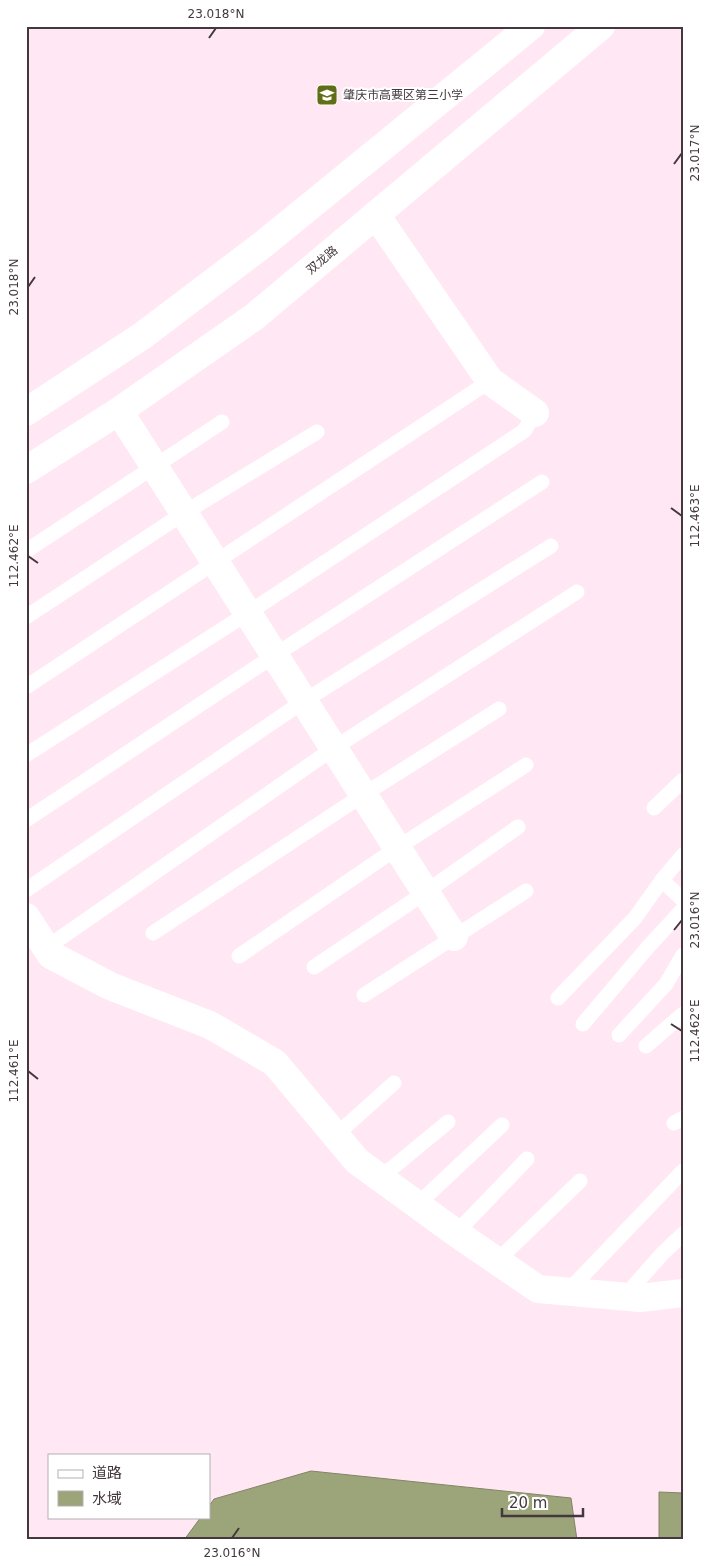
<svg xmlns="http://www.w3.org/2000/svg" width="709" height="1566" viewBox="0 0 709 1566" font-family="'DejaVu Sans','Noto Sans SC',sans-serif">
  <rect width="100%" height="100%" fill="#ffe7f4"/>
  <g fill="#9ca579" stroke="#818467">
    <path d="M311 1471 571 1498 577 1540H184L201 1517H209V1506L214 1499Z"/>
    <path d="M659 1492 683 1493V1540H659Z"/>
  </g>
  <g fill="none" stroke-linecap="round" stroke-linejoin="round">
    <g stroke="#fff" stroke-width="15">
      <path d="M26 551 222 422"/>
      <path d="M26 617 184 513 317 432"/>
      <path d="M26 687 490 381"/>
      <path d="M26 755 248 613 524 431 535 413"/>
      <path d="M654 808 683 780"/>
      <path d="M26 820 275 655 542 482"/>
      <path d="M662 880 683 900"/>
      <path d="M26 890 304 701 551 546"/>
      <path d="M153 933 363 795 499 709"/>
      <path d="M46 948 334 748 577 592"/>
      <path d="M239 956 397 848 526 765"/>
      <path d="M314 967 426 892 518 827"/>
      <path d="M364 995 526 891"/>
      <path d="M558 998 635 918 662 880 683 855"/>
      <path d="M583 1024 648 947 683 909"/>
      <path d="M619 1035 666 984 683 955"/>
      <path d="M646 1046 683 1014"/>
      <path d="M674 1123 683 1118"/>
      <path d="M335 1136 394 1083"/>
      <path d="M380 1178 448 1122"/>
      <path d="M417 1205 502 1125"/>
      <path d="M456 1233 527 1159"/>
      <path d="M497 1261 580 1181"/>
      <path d="M568 1291 683 1171"/>
      <path d="M624 1297 662 1254 683 1234"/>
    </g>
    <g stroke="#fff" stroke-width="28">
      <path d="M376 215 490 381 535 413"/>
      <path d="M119 411 454 937"/>
      <path d="M26 917 51 955 110 986 210 1025 275 1063 357 1161 456 1233 538 1289 640 1298 683 1293"/>
    </g>
    <g stroke="#fff" stroke-width="28">
      <path d="M26 412 142 336 261 246 531 26"/>
      <path d="M26 470 119 411 254 317 601 26"/>
    </g>
  </g>
  <path fill="none" stroke="#43383e" stroke-width="2" d="M209 38 216 28M674 164 682 153M28 287 35 277M671 508 682 516M28 556 38 563M674 930 682 920M671 1024 682 1031M28 1071 38 1079M232 1538 239 1528"/>
  <defs>
    <g id="school-square" transform="scale(1.125)"><rect x="-9" y="-9" width="18" height="18" rx="4" fill="#616e18" stroke="#fff"/><path d="M0-5L7-2L0 1L-7-2ZM-4 1L0 2.5L4 1V4Q0 6-4 4Z" fill="#fff"/></g>
  </defs>
  <g fill-rule="evenodd">
    <use href="#school-square" x="327" y="95"/>
  </g>
  <g text-anchor="middle" dominant-baseline="central" stroke-width="4" stroke-linejoin="round" paint-order="stroke">
    <g font-size="12" fill="#43383e" stroke="#fff" text-anchor="start">
      <text x="343" y="95">肇庆市高要区第三小学</text>
    </g>
    <g font-size="12" fill="#43383e" stroke="#fff">
      <text transform="translate(322 260) rotate(-40)">双龙路</text>
    </g>
  </g>
  <rect width="709" height="1566" fill="none" stroke="#ffffff" stroke-width="55"/>
  <rect x="48" y="1454" width="162" height="65" fill="#ffffff" stroke="#b4afb2"/>
  <rect x="58" y="1470" width="25" height="8" fill="#ffffff" stroke="#b4afb2"/>
  <text x="92" y="1478" font-size="15" fill="#43383e">道路</text>
  <rect x="58" y="1491" width="25" height="15" fill="#9ca579" stroke="#b4afb2"/>
  <text x="92" y="1504" font-size="15" fill="#43383e">水域</text>
  <path d="M502 1508v8h81v-8" fill="none" stroke="#43383e" stroke-width="2.5"/>
  <text x="509" y="1508" font-size="15" fill="#43383e" stroke="#ffffff" stroke-width="4" paint-order="stroke">20 m</text>
  <rect x="28" y="28" width="654" height="1510" fill="none" stroke="#43383e" stroke-width="2"/>
  <g font-size="12" text-anchor="middle" fill="#43383e">
    <text x="216" y="18">23.018°N</text>
    <text transform="translate(695 153) rotate(-90)" y="4">23.017°N</text>
    <text transform="translate(14 287) rotate(-90)" y="4">23.018°N</text>
    <text transform="translate(695 516) rotate(-90)" y="4">112.463°E</text>
    <text transform="translate(14 556) rotate(-90)" y="4">112.462°E</text>
    <text transform="translate(695 920) rotate(-90)" y="4">23.016°N</text>
    <text transform="translate(695 1031) rotate(-90)" y="4">112.462°E</text>
    <text transform="translate(14 1071) rotate(-90)" y="4">112.461°E</text>
    <text x="232" y="1557">23.016°N</text>
  </g>
</svg>
